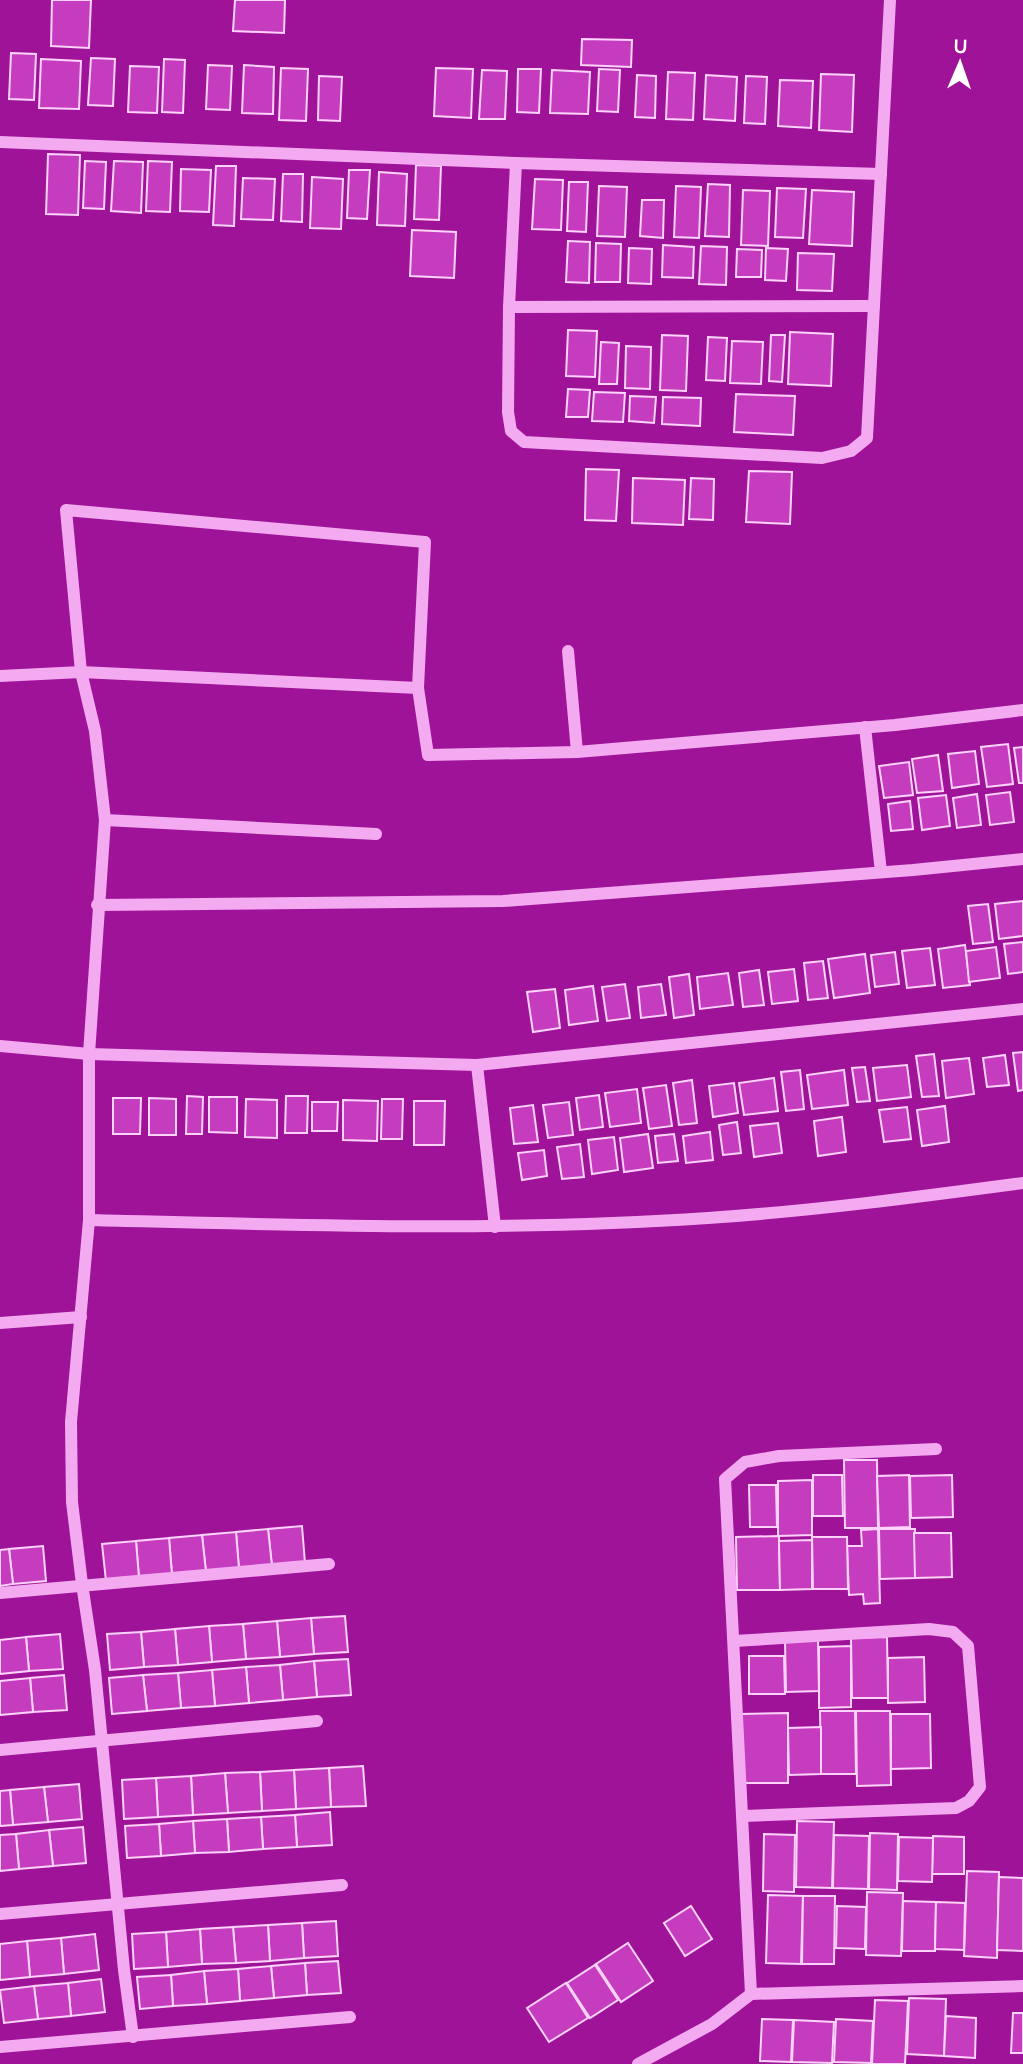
<svg xmlns="http://www.w3.org/2000/svg" width="1023" height="2064" viewBox="0 0 1023 2064" font-family="'Nunito Sans',sans-serif">
  <rect width="100%" height="100%" fill="#9e1397"/>
  <g fill="#c53cbf" stroke="#fdd3fc" stroke-width="2">
    <path d="M52 0H91L89 48 51 46Z"/>
    <path d="M235 0H285L284 33 233 31Z"/>
    <path d="M582 39 632 40 631 67 581 65Z"/>
    <path d="M11 53 36 54 34 100 9 99Z"/>
    <path d="M91 58 115 59 113 106 88 105Z"/>
    <path d="M41 59 81 61 79 109 39 108Z"/>
    <path d="M164 59 185 60 183 113 162 112Z"/>
    <path d="M208 65 232 66 230 110 206 109Z"/>
    <path d="M244 65 274 67 273 114 242 113Z"/>
    <path d="M130 66 159 67 157 113 128 112Z"/>
    <path d="M281 68 308 69 306 121 279 120Z"/>
    <path d="M436 68 473 69 471 118 434 116Z"/>
    <path d="M518 69H541L539 113 517 112Z"/>
    <path d="M599 69 620 70 618 112 597 111Z"/>
    <path d="M482 70 507 71 505 119H479Z"/>
    <path d="M552 70 590 72 588 114 550 113Z"/>
    <path d="M668 72 695 73 693 120 666 119Z"/>
    <path d="M821 74 854 75 852 132 819 130Z"/>
    <path d="M637 75 656 76 655 118 635 117Z"/>
    <path d="M706 75 737 77 735 121 704 119Z"/>
    <path d="M319 76 342 77 340 121 318 120Z"/>
    <path d="M746 76 767 77 765 124 744 123Z"/>
    <path d="M780 80 813 81 811 128 778 126Z"/>
    <path d="M48 154 80 155 78 215 46 214Z"/>
    <path d="M85 161 106 162 104 209 83 208Z"/>
    <path d="M114 161 143 162 141 213 111 211Z"/>
    <path d="M148 161 172 162 170 212 146 211Z"/>
    <path d="M416 165 441 166 439 220 414 219Z"/>
    <path d="M216 166H236L234 226 213 225Z"/>
    <path d="M181 169 211 170 209 212 180 211Z"/>
    <path d="M349 170H370L367 219 347 218Z"/>
    <path d="M379 172 407 174 405 226 377 225Z"/>
    <path d="M283 174H303L302 222 281 221Z"/>
    <path d="M312 177 343 179 341 229 310 228Z"/>
    <path d="M243 178 275 179 273 220 241 219Z"/>
    <path d="M535 179 563 180 561 230 532 229Z"/>
    <path d="M569 182H588L586 232 567 231Z"/>
    <path d="M708 184 730 185 729 237 705 236Z"/>
    <path d="M599 186 627 187 625 237 597 236Z"/>
    <path d="M676 186 701 187 699 238 674 237Z"/>
    <path d="M777 188 806 189 803 238 775 237Z"/>
    <path d="M743 190 770 191 768 246 741 245Z"/>
    <path d="M812 190 854 192 852 246 809 244Z"/>
    <path d="M642 200H664L663 238 640 236Z"/>
    <path d="M412 230 456 232 454 278 410 276Z"/>
    <path d="M568 241 590 242 589 283 566 282Z"/>
    <path d="M596 243 621 244 620 282H595Z"/>
    <path d="M663 245 694 247 693 278 662 277Z"/>
    <path d="M701 246 727 247 726 285 699 284Z"/>
    <path d="M629 248 652 249 651 284 628 283Z"/>
    <path d="M766 248 788 249 786 281 765 280Z"/>
    <path d="M737 249 762 250 761 277H736Z"/>
    <path d="M798 253 834 254 832 291 797 290Z"/>
    <path d="M568 330 597 331 595 377 566 376Z"/>
    <path d="M790 332 833 334 831 386 788 384Z"/>
    <path d="M662 335 688 336 686 391 660 390Z"/>
    <path d="M771 335H785L782 382 769 381Z"/>
    <path d="M708 337 727 338 725 381 706 380Z"/>
    <path d="M732 341 763 342 761 384 730 383Z"/>
    <path d="M601 342 619 343 617 384H599Z"/>
    <path d="M626 346 651 347 650 389 625 388Z"/>
    <path d="M568 389 590 390 588 417H566Z"/>
    <path d="M594 392 625 393 623 422 592 421Z"/>
    <path d="M736 394 795 396 793 435 734 432Z"/>
    <path d="M630 396 656 397 654 423 629 421Z"/>
    <path d="M663 397 701 398 700 426 662 424Z"/>
    <path d="M586 469 619 470 616 521 585 520Z"/>
    <path d="M749 471 792 472 790 524 746 522Z"/>
    <path d="M633 478 685 480 683 525 632 523Z"/>
    <path d="M691 478 714 479 713 520 689 519Z"/>
    <path d="M1008 744 1013 784 987 787 981 747Z"/>
    <path d="M1023 747V783H1019L1014 748Z"/>
    <path d="M975 751 979 784 952 788 948 754Z"/>
    <path d="M938 755 943 791 917 793 912 759Z"/>
    <path d="M909 762 913 795 884 798 879 766Z"/>
    <path d="M1010 792 1014 822 990 825 986 795Z"/>
    <path d="M977 794 981 825 957 828 953 798Z"/>
    <path d="M946 795 950 826 922 830 918 798Z"/>
    <path d="M910 801 913 829 891 831 888 804Z"/>
    <path d="M1023 901V936L999 939 995 904Z"/>
    <path d="M988 904 993 942 973 944 968 906Z"/>
    <path d="M1023 942V972L1008 974 1004 944Z"/>
    <path d="M965 945 970 985 943 988 938 949Z"/>
    <path d="M996 947 1000 978 969 982 966 951Z"/>
    <path d="M930 948 935 985 907 988 902 951Z"/>
    <path d="M895 952 899 984 875 987 871 955Z"/>
    <path d="M865 954 870 993 834 998 828 959Z"/>
    <path d="M823 961 828 998 808 1000 804 963Z"/>
    <path d="M794 969 798 1001 772 1004 768 972Z"/>
    <path d="M759 970 764 1005 743 1007 739 973Z"/>
    <path d="M728 973 733 1005 700 1009 697 977Z"/>
    <path d="M689 974 694 1015 674 1018 669 977Z"/>
    <path d="M625 984 630 1018 607 1021 602 987Z"/>
    <path d="M661 984 666 1015 641 1018 638 987Z"/>
    <path d="M593 986 598 1021 569 1025 565 990Z"/>
    <path d="M555 989 560 1028 533 1032 527 992Z"/>
    <path d="M1023 1052V1090L1018 1091 1013 1053Z"/>
    <path d="M934 1054 939 1096 922 1097 916 1056Z"/>
    <path d="M1005 1055 1009 1085 987 1087 983 1058Z"/>
    <path d="M969 1058 974 1094 946 1098 942 1061Z"/>
    <path d="M907 1065 911 1097 877 1101 873 1068Z"/>
    <path d="M865 1067 870 1101 857 1102 852 1068Z"/>
    <path d="M800 1070 804 1109 786 1111 781 1072Z"/>
    <path d="M844 1070 848 1105 812 1109 807 1075Z"/>
    <path d="M774 1078 778 1111 744 1115 739 1083Z"/>
    <path d="M692 1080 697 1123 679 1125 673 1083Z"/>
    <path d="M734 1083 738 1113 713 1117 709 1086Z"/>
    <path d="M666 1085 672 1126 649 1129 643 1088Z"/>
    <path d="M637 1089 641 1123 610 1127 605 1093Z"/>
    <path d="M599 1095 603 1127 580 1130 576 1098Z"/>
    <path d="M187 1096 203 1097 202 1134H186Z"/>
    <path d="M286 1096H308L307 1133H285Z"/>
    <path d="M209 1097H237V1133L209 1132Z"/>
    <path d="M113 1098H141L140 1134H113Z"/>
    <path d="M149 1098 176 1099V1135H149Z"/>
    <path d="M246 1099 277 1100V1138L245 1137Z"/>
    <path d="M382 1099H403L402 1139H381Z"/>
    <path d="M343 1100 378 1101 377 1141 343 1140Z"/>
    <path d="M414 1101H445L444 1145H414Z"/>
    <path d="M312 1102H338L337 1131H312Z"/>
    <path d="M569 1102 573 1135 548 1138 543 1105Z"/>
    <path d="M533 1105 538 1142 514 1144 510 1108Z"/>
    <path d="M945 1106 949 1142 922 1146 917 1110Z"/>
    <path d="M907 1107 911 1139 884 1142 879 1110Z"/>
    <path d="M842 1117 846 1152 818 1156 814 1121Z"/>
    <path d="M737 1122 741 1153 723 1155 719 1125Z"/>
    <path d="M778 1123 782 1153 754 1157 750 1126Z"/>
    <path d="M710 1132 713 1160 686 1163 683 1136Z"/>
    <path d="M648 1134 653 1168 624 1172 620 1138Z"/>
    <path d="M674 1134 678 1161 658 1163 655 1136Z"/>
    <path d="M614 1137 618 1170 592 1174 588 1140Z"/>
    <path d="M580 1144 584 1177 562 1179 557 1147Z"/>
    <path d="M544 1150 547 1176 522 1180 518 1153Z"/>
    <path d="M844 1460H877L878 1528H845Z"/>
    <path d="M813 1475H842L843 1516H813Z"/>
    <path d="M909 1475 910 1527 879 1528 877 1476Z"/>
    <path d="M952 1475 953 1517 911 1518 910 1476Z"/>
    <path d="M812 1480V1535L778 1536V1481Z"/>
    <path d="M749 1485H776L777 1527H750Z"/>
    <path d="M302 1526 305 1563 272 1566 268 1529Z"/>
    <path d="M268 1529 272 1566 239 1569 236 1532Z"/>
    <path d="M878 1529 880 1603 864 1604 863 1594 849 1595 847 1546H862L861 1530Z"/>
    <path d="M879 1529H915V1578L880 1579Z"/>
    <path d="M236 1532 239 1569 206 1572 202 1535Z"/>
    <path d="M914 1533H951L952 1577 915 1578Z"/>
    <path d="M202 1535 206 1572 172 1575 169 1538Z"/>
    <path d="M779 1536 780 1590H737L736 1537Z"/>
    <path d="M812 1537H847L848 1589H813Z"/>
    <path d="M169 1538 172 1575 139 1578 136 1541Z"/>
    <path d="M812 1540V1589L780 1590 779 1541Z"/>
    <path d="M136 1541 139 1578 106 1581 102 1544Z"/>
    <path d="M43 1546 46 1581 13 1584 9 1549Z"/>
    <path d="M9 1549 13 1584 0 1586V1550Z"/>
    <path d="M345 1616 348 1652 314 1654 311 1618Z"/>
    <path d="M311 1618 314 1654 280 1657 277 1621Z"/>
    <path d="M277 1621 280 1657 246 1659 243 1624Z"/>
    <path d="M243 1624 246 1659 212 1662 209 1626Z"/>
    <path d="M209 1626 212 1662 178 1665 175 1629Z"/>
    <path d="M175 1629 178 1665 144 1667 141 1632Z"/>
    <path d="M141 1632 144 1667 110 1670 107 1634Z"/>
    <path d="M60 1634 63 1669 29 1671 26 1637Z"/>
    <path d="M26 1637 29 1671 0 1674V1640Z"/>
    <path d="M887 1637 888 1698H852L851 1638Z"/>
    <path d="M818 1640 819 1691 786 1692 785 1641Z"/>
    <path d="M851 1646V1707L819 1708V1647Z"/>
    <path d="M749 1656H784L785 1694H749Z"/>
    <path d="M924 1657 925 1702 888 1703V1658Z"/>
    <path d="M348 1659 351 1695 317 1697 314 1661Z"/>
    <path d="M314 1661 317 1697 283 1700 280 1665Z"/>
    <path d="M280 1665 283 1700 249 1703 246 1667Z"/>
    <path d="M246 1667 249 1703 215 1706 212 1670Z"/>
    <path d="M212 1670 215 1706 181 1708 178 1673Z"/>
    <path d="M178 1673 181 1708 147 1711 143 1675Z"/>
    <path d="M64 1675 67 1710 33 1712 30 1678Z"/>
    <path d="M143 1675 147 1711 112 1714 109 1678Z"/>
    <path d="M30 1678 33 1712 0 1715V1681Z"/>
    <path d="M820 1711H855L856 1774H821Z"/>
    <path d="M856 1711H890L891 1785 857 1786Z"/>
    <path d="M788 1713V1783H742L741 1714Z"/>
    <path d="M891 1714H930L931 1768 891 1769Z"/>
    <path d="M821 1727V1774L789 1775 788 1728Z"/>
    <path d="M363 1766 366 1806 331 1807 329 1768Z"/>
    <path d="M329 1768 331 1807 296 1809 294 1770Z"/>
    <path d="M294 1770 296 1809 262 1811 260 1772Z"/>
    <path d="M260 1772 262 1811 228 1813 225 1773Z"/>
    <path d="M225 1773 228 1813 193 1815 191 1776Z"/>
    <path d="M191 1776 193 1815 158 1817 156 1778Z"/>
    <path d="M156 1778 158 1817 124 1819 122 1780Z"/>
    <path d="M79 1784 82 1819 48 1822 44 1787Z"/>
    <path d="M44 1787 48 1822 13 1825 10 1790Z"/>
    <path d="M10 1790 13 1825 0 1826V1791Z"/>
    <path d="M330 1812 332 1845 297 1847 295 1815Z"/>
    <path d="M295 1815 297 1847 263 1849 261 1817Z"/>
    <path d="M261 1817 263 1849 229 1852 227 1819Z"/>
    <path d="M227 1819 229 1852 195 1853 193 1821Z"/>
    <path d="M193 1821 195 1853 161 1856 159 1824Z"/>
    <path d="M797 1821 834 1822 832 1888 796 1887Z"/>
    <path d="M159 1824 161 1856 127 1858 125 1826Z"/>
    <path d="M83 1827 86 1863 53 1866 49 1830Z"/>
    <path d="M49 1830 53 1866 19 1869 16 1834Z"/>
    <path d="M870 1833 898 1834 897 1890 869 1889Z"/>
    <path d="M16 1834 19 1869 0 1871V1835Z"/>
    <path d="M764 1834 795 1835 794 1892 763 1891Z"/>
    <path d="M834 1835 869 1836 868 1889 833 1888Z"/>
    <path d="M933 1836 964 1837V1874H932Z"/>
    <path d="M899 1837 933 1838 932 1882 898 1881Z"/>
    <path d="M967 1871 999 1872 997 1958 964 1956Z"/>
    <path d="M999 1877 1023 1878V1951L997 1950Z"/>
    <path d="M867 1892 903 1893 901 1956 866 1955Z"/>
    <path d="M768 1895 803 1896 801 1964 766 1963Z"/>
    <path d="M803 1896H835L834 1964H802Z"/>
    <path d="M903 1901 936 1902 935 1951H902Z"/>
    <path d="M936 1902 965 1903 964 1950 935 1949Z"/>
    <path d="M691 1906 712 1939 685 1956 664 1923Z"/>
    <path d="M837 1906 866 1907 865 1949 836 1948Z"/>
    <path d="M336 1921 338 1956 304 1958 302 1923Z"/>
    <path d="M302 1923 304 1958 270 1961 268 1925Z"/>
    <path d="M268 1925 270 1961 236 1963 233 1927Z"/>
    <path d="M233 1927 236 1963 202 1964 200 1929Z"/>
    <path d="M200 1929 202 1964 168 1967 166 1932Z"/>
    <path d="M166 1932 168 1967 134 1969 132 1934Z"/>
    <path d="M95 1934 99 1970 64 1974 61 1938Z"/>
    <path d="M61 1938 64 1974 30 1977 27 1941Z"/>
    <path d="M27 1941 30 1977 0 1980V1944Z"/>
    <path d="M628 1943 653 1981 621 2002 596 1964Z"/>
    <path d="M338 1961 341 1993 307 1995 305 1963Z"/>
    <path d="M305 1963 307 1995 274 1998 271 1966Z"/>
    <path d="M595 1965 618 2000 590 2018 567 1983Z"/>
    <path d="M271 1966 274 1998 240 2001 238 1969Z"/>
    <path d="M238 1969 240 2001 207 2004 204 1971Z"/>
    <path d="M204 1971 207 2004 173 2006 171 1975Z"/>
    <path d="M171 1975 173 2006 140 2009 137 1977Z"/>
    <path d="M101 1979 105 2012 71 2016 68 1983Z"/>
    <path d="M68 1983 71 2016 38 2019 34 1986Z"/>
    <path d="M566 1983 588 2018 549 2042 527 2008Z"/>
    <path d="M34 1986 38 2019 4 2023 0 1990Z"/>
    <path d="M909 1998 946 1999 944 2056 907 2054Z"/>
    <path d="M875 2000 908 2001 905 2064H872Z"/>
    <path d="M1013 2013H1023V2053H1011Z"/>
    <path d="M946 2016 976 2018 975 2058 944 2056Z"/>
    <path d="M762 2019 793 2020 791 2062 760 2061Z"/>
    <path d="M836 2019 873 2021 871 2063 834 2062Z"/>
    <path d="M794 2020 834 2022 832 2063 792 2062Z"/>
  </g>
  <g fill="none" stroke-linecap="round" stroke-linejoin="round">
    <g stroke="#f4aaf1" stroke-width="12">
      <path d="M0 142 516 163 881 174"/>
      <path d="M516 163 509 307 508 412 511 431 524 442 822 458 851 451 867 438 890 0"/>
      <path d="M509 307 874 306"/>
      <path d="M568 651 577 752"/>
      <path d="M0 676 81 672 418 688"/>
      <path d="M865 727 881 872"/>
      <path d="M105 820 376 834"/>
      <path d="M97 905 503 901 913 870 1023 859"/>
      <path d="M0 1046 89 1054 477 1065 1023 1009"/>
      <path d="M477 1065 495 1227"/>
      <path d="M89 1220C295 1225 502 1232 708 1218 813 1211 918 1197 1023 1183"/>
      <path d="M0 1323 81 1317"/>
      <path d="M0 1593 329 1564"/>
      <path d="M734 1641 929 1629 953 1632 968 1646 980 1787 969 1801 956 1808 743 1816"/>
      <path d="M0 1750 317 1721"/>
      <path d="M0 1914 342 1885"/>
      <path d="M751 1994 725 1479 745 1462 779 1456 936 1449"/>
      <path d="M133 2037 124 1970 95 1670 82 1584 72 1502 71 1422 89 1220V1054L105 820 95 731 81 672 66 510 425 542 418 688 428 755 577 752 895 725 1023 710"/>
      <path d="M0 2047 350 2017"/>
      <path d="M638 2064 712 2024 751 1994 1023 1986"/>
    </g>
  </g>
  <g transform="translate(960 63) rotate(2)" stroke="#9e1397" stroke-width="5" paint-order="stroke">
  <path d="M0-5L12 26L0 18L-12 26Z" fill="#ffffff"/>
  <text y="-10" font-size="19" font-weight="bold" text-anchor="middle" fill="#ffffff">U</text>
  </g>
</svg>
